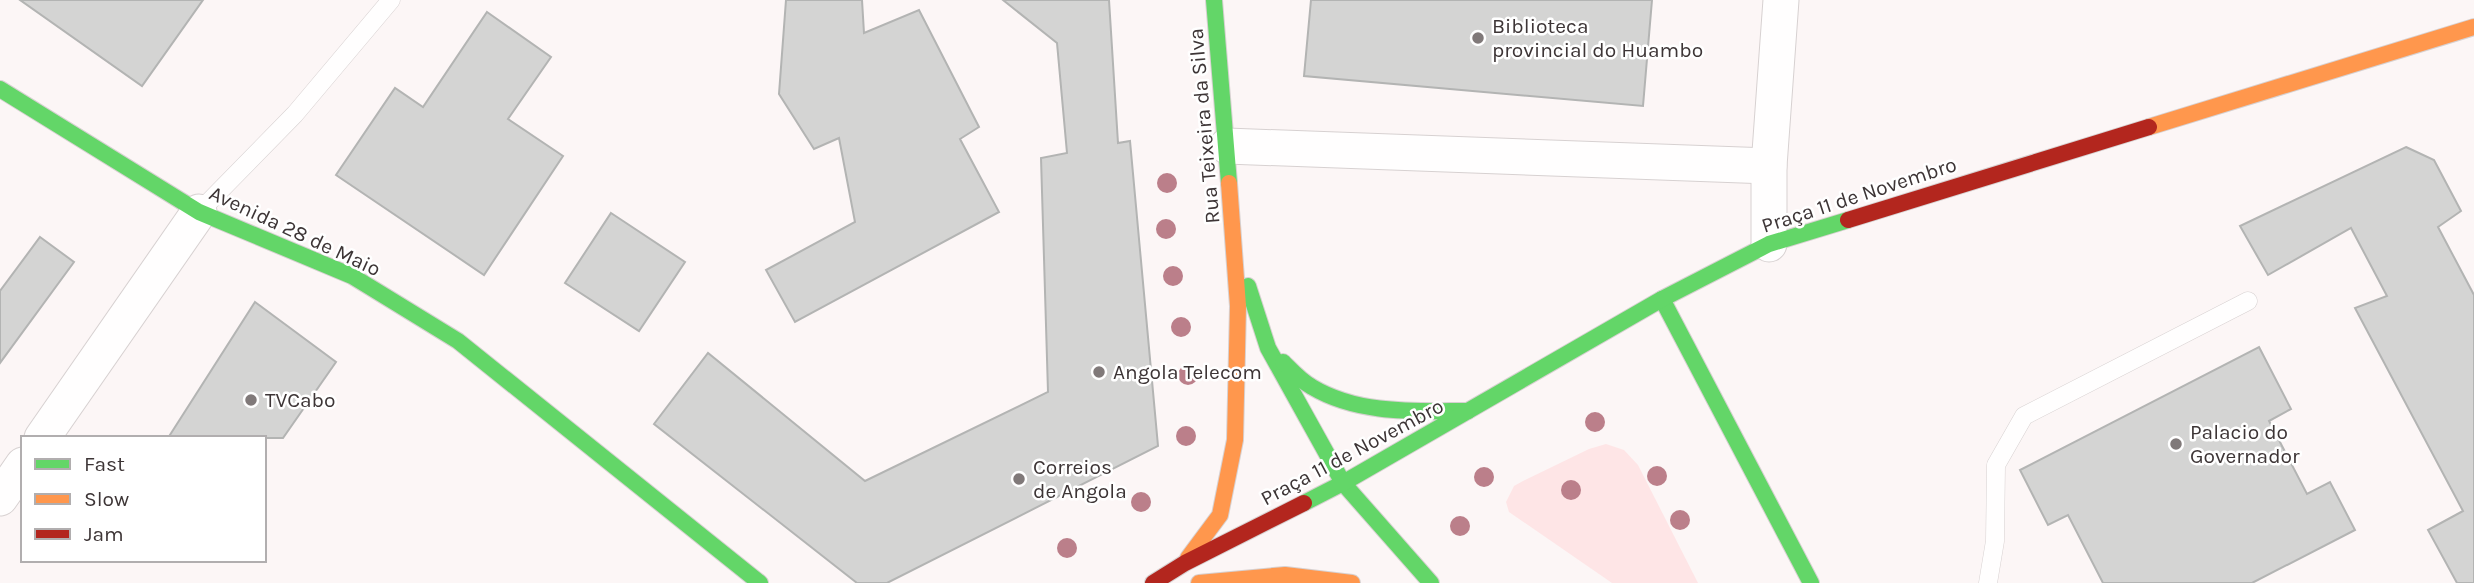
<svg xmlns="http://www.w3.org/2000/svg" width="2474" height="583" viewBox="0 0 2474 583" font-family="Karla,sans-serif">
  <rect width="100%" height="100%" fill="#fcf6f6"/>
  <path fill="#fee5e6" d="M1606 444 1624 450 1638 465 1698 583H1612L1509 512 1506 502 1514 486 1523 481 1589 449Z"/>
  <g fill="#d4d4d3" stroke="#b3b4b3" stroke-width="2">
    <path d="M20 0H203L142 86Z"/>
    <path d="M786 0H862L864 33 919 10 979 127 960 139 999 212 795 322 766 270 855 222 839 138 814 149 779 94Z"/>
    <path d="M1003 0H1109L1118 143 1130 141 1158 446 887 583H857L654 424 708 353 865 481 1048 392 1041 158 1067 153 1057 43Z"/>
    <path d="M1311 0H1652L1643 106 1304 76Z"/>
    <path d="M487 12 551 57 508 119 563 156 484 275 336 175 395 88 423 107Z"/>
    <path d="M2406 147 2434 160 2461 211 2438 227 2474 295V583H2457L2428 530 2463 511 2355 308 2387 296 2351 228 2268 275 2240 226Z"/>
    <path d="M611 213 685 262 639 331 565 283Z"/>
    <path d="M40 237 74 262 0 363V291Z"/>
    <path d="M255 302 336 362 283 438H168Z"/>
    <path d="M2259 347 2291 409 2269 421 2307 494 2330 482 2355 530 2252 583H2103L2068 515 2048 525 2020 470Z"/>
  </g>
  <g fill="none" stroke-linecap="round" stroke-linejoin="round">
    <g stroke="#d7d1d1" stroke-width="19">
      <g id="lane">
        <path d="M199 212 295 114 391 0"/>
        <path d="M1988 583 1995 541 1996 465 2024 416 2248 301"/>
      </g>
    </g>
    <g stroke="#d7d1d1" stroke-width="37">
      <g id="street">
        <path d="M1227 146 1769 166"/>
        <path d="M1769 244V166L1781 0"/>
        <path d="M42 438 199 212"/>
        <path d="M0 498 23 465"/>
      </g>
    </g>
    <g stroke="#d7d1d1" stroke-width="18">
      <g id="fast">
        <path d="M1214 0 1229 183"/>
        <path d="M0 89 199 212 352 276 458 341 760 583"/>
        <path d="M1248 286 1268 348 1343 483 1431 583"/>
        <path d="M1662 299 1811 583"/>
        <path d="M1283 362C1292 371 1301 381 1312 387 1359 415 1416 411 1468 411"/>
        <path d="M1304 503 1343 483 1662 299 1769 244 1848 220"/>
      </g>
    </g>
    <g stroke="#d7d1d1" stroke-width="18">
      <g id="slow">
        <path d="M2149 127 2474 27"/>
        <path d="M1188 558 1220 515 1235 440 1238 306 1229 183"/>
        <path d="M1199 583 1285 575 1352 583"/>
      </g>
    </g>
    <g stroke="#d7d1d1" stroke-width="18">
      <g id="jam">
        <path d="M1848 220 2149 127"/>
        <path d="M1153 583 1185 563 1304 503"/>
      </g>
    </g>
    <use href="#lane" stroke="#fffefe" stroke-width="18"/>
    <use href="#street" stroke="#fffefe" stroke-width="35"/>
    <use href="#fast" stroke="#63d668" stroke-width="16"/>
    <use href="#slow" stroke="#ff974d" stroke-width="16"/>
    <use href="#jam" stroke="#b3261e" stroke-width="16"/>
  </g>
  <g fill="#bb7f8a">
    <circle cx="1167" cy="183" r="10"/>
    <circle cx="1166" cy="229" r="10"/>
    <circle cx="1173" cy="276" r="10"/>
    <circle cx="1181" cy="327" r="10"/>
    <circle cx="1188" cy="375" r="10"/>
    <circle cx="1595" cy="422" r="10"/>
    <circle cx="1186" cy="436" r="10"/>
    <circle cx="1657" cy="476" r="10"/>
    <circle cx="1484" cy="477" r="10"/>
    <circle cx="1571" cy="490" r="10"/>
    <circle cx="1141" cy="502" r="10"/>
    <circle cx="1680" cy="520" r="10"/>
    <circle cx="1460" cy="526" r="10"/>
    <circle cx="1067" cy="548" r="10"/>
  </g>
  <g fill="#807979" stroke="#fff" stroke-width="2.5">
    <circle cx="1478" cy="38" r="7"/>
    <circle cx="1099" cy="372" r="7"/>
    <circle cx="251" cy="400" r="7"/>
    <circle cx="2176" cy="444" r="7"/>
    <circle cx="1019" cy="479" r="7"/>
  </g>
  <g text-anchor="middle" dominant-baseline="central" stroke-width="5" stroke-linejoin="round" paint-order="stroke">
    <g font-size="21" fill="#3d3536" stroke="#fff" text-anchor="start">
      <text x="1492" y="26">Biblioteca<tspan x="1492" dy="24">provincial do Huambo</tspan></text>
      <text x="1113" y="372">Angola Telecom</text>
      <text x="265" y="400">TVCabo</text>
      <text x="2190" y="432">Palacio do<tspan x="2190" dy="24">Governador</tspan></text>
      <text x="1033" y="467">Correios<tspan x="1033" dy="24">de Angola</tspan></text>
    </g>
    <g font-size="21" fill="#3d3536" stroke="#fff">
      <text transform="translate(1204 126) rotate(-95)">Rua Teixeira da Silva</text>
      <text transform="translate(1859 195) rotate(-18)">Praça 11 de Novembro</text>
      <text transform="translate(295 231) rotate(25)">Avenida 28 de Maio</text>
      <text transform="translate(1352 452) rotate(-28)">Praça 11 de Novembro</text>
    </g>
  </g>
  <rect x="21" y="436" width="245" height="126" fill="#ffffff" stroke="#b1aeaf" stroke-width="2"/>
  <rect x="35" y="459" width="35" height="10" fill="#63d668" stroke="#b1aeaf" stroke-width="2"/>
  <text x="84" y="471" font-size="21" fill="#3d3536">Fast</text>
  <rect x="35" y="494" width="35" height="10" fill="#ff974d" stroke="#b1aeaf" stroke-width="2"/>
  <text x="84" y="506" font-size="21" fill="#3d3536">Slow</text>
  <rect x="35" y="529" width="35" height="10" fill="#b3261e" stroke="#b1aeaf" stroke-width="2"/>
  <text x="84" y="541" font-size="21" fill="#3d3536">Jam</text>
</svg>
